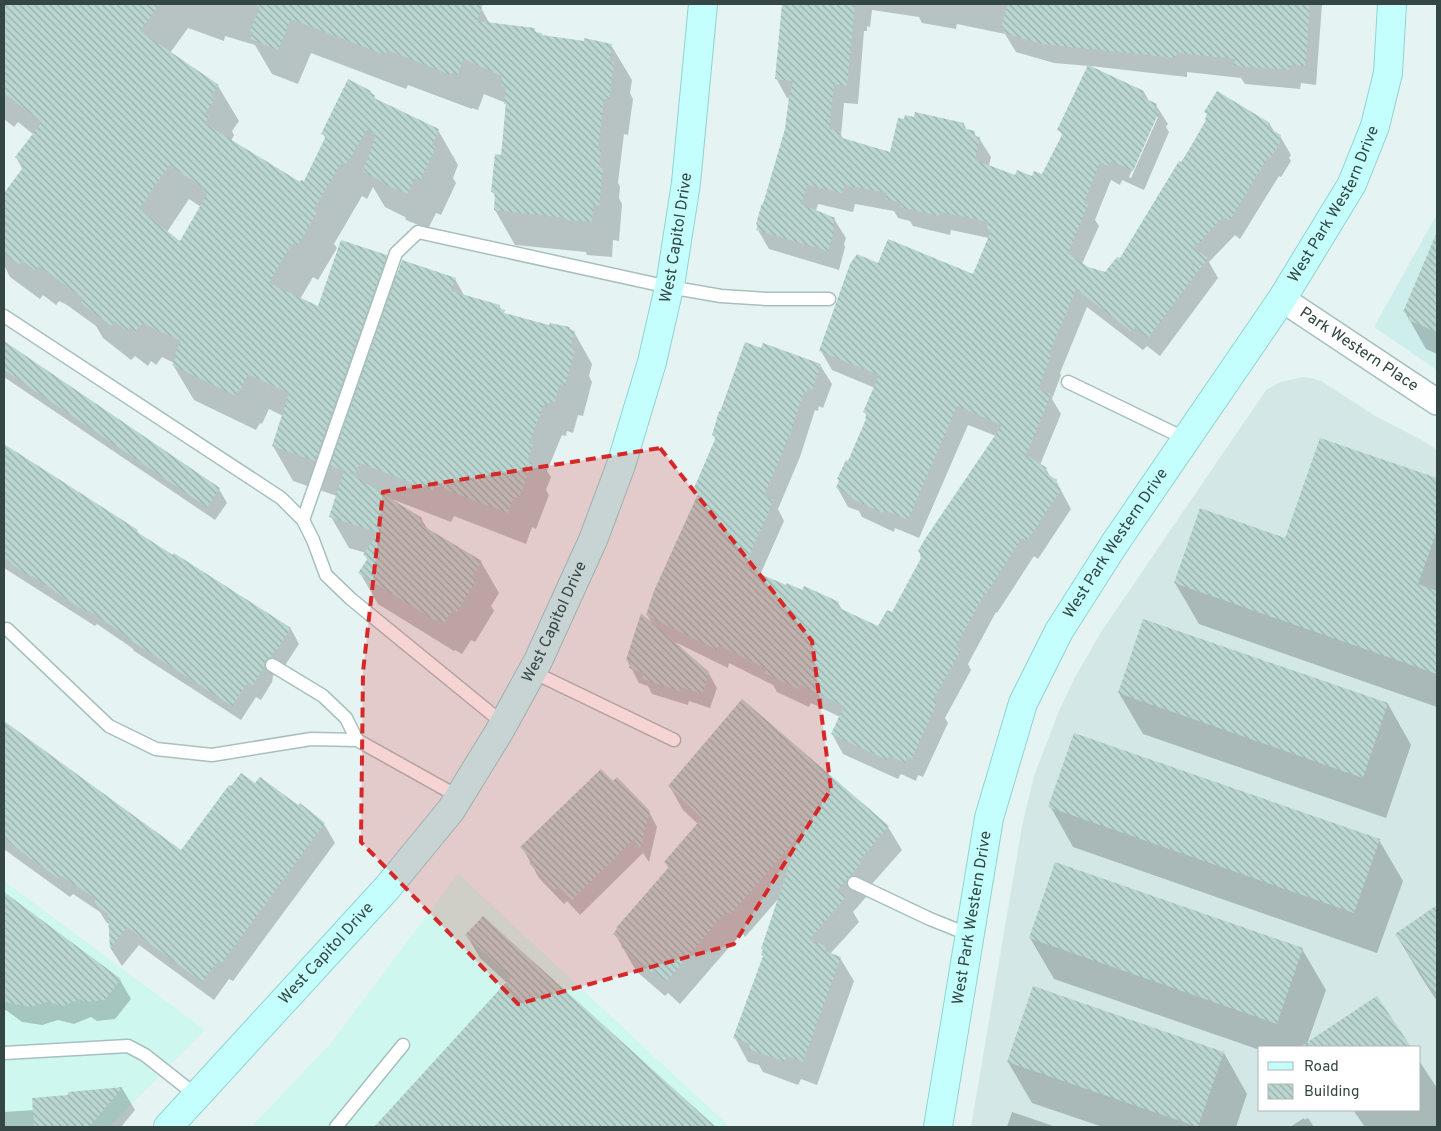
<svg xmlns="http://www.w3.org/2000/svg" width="1441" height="1131" viewBox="0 0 1441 1131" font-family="Overpass,sans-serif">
  <defs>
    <pattern id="building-back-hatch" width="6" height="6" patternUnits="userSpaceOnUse" patternTransform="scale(1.25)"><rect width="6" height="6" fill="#b9d6d1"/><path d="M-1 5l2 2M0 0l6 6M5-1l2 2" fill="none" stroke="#97afab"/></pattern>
  </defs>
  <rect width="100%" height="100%" fill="#e5f4f3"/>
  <path fill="#d3e8e6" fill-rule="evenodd" d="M1303 377 1312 378 1321 381 1377 417 1422 440 1437 450V1127H971L1022 826 1034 776 1058 713 1074 679 1101 632 1266 390 1280 382ZM1260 1047H1420V1110H1260Z"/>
  <g fill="#cef8ef">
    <path d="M458 874 730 1127H251L331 1043Z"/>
    <path d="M4 881 205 1030 109 1127H4Z"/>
  </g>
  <path fill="#ceeeec" d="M1437 214V370L1374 327Z"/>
  <g fill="#0003" fill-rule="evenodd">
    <path d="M4 4H125L138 14 142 4H475L481 8 490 24 534 29 537 34 542 37 611 45 632 80 630 93 633 99 628 135 624 134 618 182 620 187 619 198 622 204 619 241 613 240 612 257 587 255 586 252 515 245 495 210 496 198 493 192 502 156 506 103 484 94 478 110 472 108V109L408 85 406 89 311 53 298 84 272 74 255 45 225 36 224 41 188 28 170 53 218 86 239 121 232 131 234 135 231 141 301 183H304L326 139 323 134 371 92 376 100 438 130 458 165 453 178 456 183 441 215 436 213 428 229 406 220 405 217 385 207 373 187 367 199 362 196 334 244 337 248 318 280 313 277 300 299 319 308 386 256 398 277 455 279 465 297 499 306 505 314 550 326 569 328 574 332 592 364 589 376 592 382 583 416 578 415 573 433 567 431 566 436 562 435 547 471 551 477 546 490 549 495 536 529 532 527 526 544 454 516 451 522 394 500 393 501 421 518 428 530 481 562 499 593 491 606 494 611 475 642 471 640 462 654 455 650 454 651 378 604 360 573 368 560 365 555 366 553 349 548 331 517 337 496 293 481 273 446 283 416 269 409 262 424 260 423 256 430 194 400 173 365 174 363 162 357 156 365 151 361 148 366 135 356 131 360 103 338 96 326 67 305 59 301 56 305 43 295 40 299 10 277 4 265V195L23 170 16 157 33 134 18 122 14 127 4 119ZM189 199 201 207 180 243 167 232Z"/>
    <path d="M783 4H1322L1316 85 1301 83 1300 89 1245 84 1241 78 1187 72V77L1090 66 1144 92 1149 101 1156 105 1168 124 1166 127 1169 132 1144 190 1122 180 1120 185 1111 180 1095 220 1099 226 1082 264 1088 268 1106 274 1120 260 1207 121 1208 116 1206 112 1269 123 1275 133 1280 136 1291 155 1289 158 1291 161 1281 177 1279 176 1240 239 1235 235 1209 262 1218 278 1160 356 1147 346 1143 350 1087 307 1060 373 1061 375 1052 399 1061 414 1040 465 1046 469 1051 478 1056 481 1071 509 1038 559 1034 556 997 613 996 612 968 664 971 670 945 718 948 723 923 777 918 775 916 781 901 774 898 779 843 754 832 734 840 717 811 703 809 707 777 692 773 685 729 663 728 668 675 642 708 672 717 688 710 708 689 701 688 705 652 694 648 686 639 683 627 660 652 623 647 615 698 495 695 487 716 440 713 435 762 350 820 365 832 384 823 408 819 406 818 411 815 410 800 457 778 509 784 521 760 575 802 592 805 587 838 603 843 611 879 627 893 613 922 559 919 551 996 436 968 425 919 538 895 528 894 532 862 517 859 511 848 507 837 487 867 420 865 412 875 388 832 370 821 351 879 264 973 275 989 238 951 230 950 235 913 226 910 221 898 218 894 211 855 204 853 212 818 204 816 211 834 219 846 238 844 244 845 247 839 270 769 249 758 230 757 224 787 129 790 98H787L776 78ZM872 10 919 17 922 23 956 29 957 24 1005 34 1016 52 1054 63 1089 66 1059 130 1063 136 1043 176 1033 178 1016 177 989 166 991 157 979 138H977L974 132 967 131 964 124 891 154 844 140 841 135 844 103 858 104 864 31H867V26L870 27ZM1156 117H1158L1131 178 1129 177Z"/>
    <path d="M1425 263 1437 269V354L1426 349 1405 312Z"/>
    <path d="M4 343 219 489 227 503 215 520 4 377Z"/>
    <path d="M1321 439 1437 480V707L1199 624 1175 583 1286 539Z"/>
    <path d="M4 445 137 531 139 534 173 556 174 555 291 629 299 644 284 667 273 676 272 682 261 700 256 697 241 720 134 651 132 648 97 624 95 626 4 568Z"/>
    <path d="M1144 620 1388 704 1411 745 1386 818 1143 734 1119 693Z"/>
    <path d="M4 722 182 852 255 785 298 807 300 805 324 824 335 843 233 981 229 979 214 1000 139 945 122 966 111 949 110 925 106 922 100 912 73 894 70 897 5 850 4 851Z"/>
    <path d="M670 787 888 827 902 850 872 884 874 888 853 912 859 922 830 954 840 958 854 981 817 1085 801 1079 798 1085 763 1072 759 1065 748 1062 735 1038 764 958 763 949 780 897 745 937 743 934 740 938 738 937 680 1004 668 993 665 996 636 971 615 934 669 869 666 863 698 824 683 810Z"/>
    <path d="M1050 806 1379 840 1403 881 1377 953 1073 847Z"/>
    <path d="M649 812 657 827 649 862 643 853 580 915 567 901 564 904 539 878 522 847Z"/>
    <path d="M4 894 120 980 131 999 115 1019 97 1021 91 1017 74 1024 58 1020 42 1025 22 1022 6 1010 4 1012Z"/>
    <path d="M1437 907V1001L1420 975 1396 934Z"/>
    <path d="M483 918 714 1127H378L377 1126 507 983 480 958 467 936Z"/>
    <path d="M1030 938 1302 949 1326 990 1306 1047H1260V1050L1054 979Z"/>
    <path d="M1376 997 1410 1047H1315L1311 1041Z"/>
    <path d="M1224 1053 1247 1094 1236 1127H1103L1032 1103 1008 1062Z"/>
    <path d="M1420 1062 1437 1088V1127H1365L1353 1110H1420Z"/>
    <path d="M122 1088 135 1110 121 1127H4V1112L34 1110 70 1096V1093Z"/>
    <path d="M1012 1112 1056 1127H1007Z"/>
    <path d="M1304 1118 1305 1120 1308 1118 1314 1127H1290Z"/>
  </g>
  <g fill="url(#building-back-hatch)" fill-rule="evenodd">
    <path d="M4 4H160L140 31 219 85 211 96 215 99 205 113 209 116 204 123 300 182 301 180 304 181 326 136 321 134 348 79 371 91 370 93 375 95 374 98 439 129 432 145 436 147 420 181 415 178 408 194 384 184 385 183 363 172 376 134 367 130 346 164 342 162 313 210 317 212 297 246 292 243 269 283 318 306 341 240 387 255 315 461 272 446 289 393 248 374 241 389 239 388 236 396 172 365 176 357 174 356 181 341 142 323 136 331 130 327 127 331 114 321 111 326 81 303 84 299 45 270 39 266 36 271 22 260 19 265 4 253V193L22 169 21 168 24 164 15 157 42 122 4 93ZM169 165 204 188 203 191 207 194 180 241 139 209Z"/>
    <path d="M257 4H483L477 21 535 28 534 32 542 33V35L584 41V38L612 44 610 62H614L609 100 604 99 598 150H601L599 167 603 168 599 206 593 205 592 222 566 220V218L494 210 495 193 491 192 495 154 501 155 506 104H504L506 87 501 86 502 76 463 59 458 75 452 73 451 75 387 50 385 55 291 19 278 50 250 39 253 32 250 31 260 7 257 6Z"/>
    <path d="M782 4H855L847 86 834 84 829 129 841 132 839 137 890 152 898 118 904 119 905 115 914 117 915 112 964 123 963 128 975 131 974 136 980 137 975 160 1015 175 1017 170 1032 176 1034 171 1042 174 1063 133 1057 130 1088 65 1144 91 1142 97 1157 104 1154 110 1159 112 1133 171 1111 161 1108 166 1100 162 1084 203 1088 205 1068 253 1088 267 1105 272 1117 257 1120 258 1179 161 1182 162 1206 120 1205 119 1207 114 1204 112 1217 91 1270 123 1267 127 1281 135 1278 140 1281 141 1270 158 1268 157 1233 215 1229 220 1223 217 1194 248 1208 258 1148 338 1135 327 1132 332 1076 289 1049 354 1051 355 1038 389 1051 394 1026 455 1047 468 1044 472 1057 480 1055 485 1061 489 1027 541 1022 538 986 594 985 593 956 646 961 650 933 700 937 702 912 759 907 757 905 763 890 756 887 760 831 734 844 706 800 685 798 689 764 673 767 669 719 645 717 650 646 615 654 591 698 494 695 493 697 489 694 488 716 437 712 435 719 411 720 412 745 342 761 348 763 343 821 364 812 390 808 388 807 392H804L789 437 764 496 774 500 744 567 786 585 787 583 802 590 804 586 839 602 837 607 878 626 887 610 892 612 921 558 920 557 921 553 918 551 925 539 1002 425 957 406 908 520 884 510 883 513 850 498 851 495 836 488 839 480 837 479 846 460 848 461 866 419 865 418 867 414 863 412 879 375 819 351 850 264 857 254 878 263 888 239 973 274 991 231 986 229 989 222 940 212 939 216 900 207 902 203 885 199 887 193 845 185 842 193 807 185 801 204 835 218 833 226 835 227 828 251 756 230 758 225 756 224 762 203 763 204 785 129 789 97 793 81 775 79Z"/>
    <path d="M1008 4H1310L1306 60 1305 66 1290 65V70L1232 66 1236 59 1177 53 1176 58 1042 44 1004 33 1005 28 1001 27Z"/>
    <path d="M1437 232V332L1408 320 1410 315 1403 312Z"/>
    <path d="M402 260 456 278 451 291 500 305 499 309 505 310 504 313 549 325 550 323 570 327 569 330 575 331 570 348 575 349 565 386 560 384 555 402 550 401 549 405 544 404 529 443 533 445 527 461 532 463 519 498 514 497 508 513 436 486 433 491 360 463 355 474 348 472 422 518 420 524 482 561 473 576 477 579 457 612 453 609 444 623 437 619 436 621 358 573 368 558 363 555 378 532 329 517 344 470 330 466Z"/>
    <path d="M4 341 220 488 207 507 4 370Z"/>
    <path d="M1320 438 1437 478V531L1418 584 1437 591V674L1174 583 1200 508 1285 538Z"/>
    <path d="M4 444 138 530 137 532 173 555 174 553 291 628 275 653 274 652 271 657 265 660 264 667 252 686 248 682 232 706 124 636 125 635 88 610 86 612 32 576 31 577 11 564 12 563 4 557Z"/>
    <path d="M641 613 709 672 702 694 681 687 680 691 642 679 644 673 629 668 631 662 626 660Z"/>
    <path d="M1143 619 1388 703 1363 778 1118 693Z"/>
    <path d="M742 699 889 826 859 861 861 863 838 890 846 897 809 940 826 946 825 951 841 957 803 1062 787 1056 785 1062 748 1049 750 1044 733 1038 763 956 761 955 763 949H761L799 836 731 914 729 912 726 915 724 914 666 982 654 970 651 973 621 947 624 943 613 934 617 929 616 928 669 867 664 862 702 818 668 786Z"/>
    <path d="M4 721 181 850 229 785 231 786 241 773 255 783 260 777 298 805 300 803 325 823 222 963 218 961 202 982 127 927 110 949 108 914 94 904 96 899 62 876 59 879 4 839Z"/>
    <path d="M1074 733 1380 839 1354 913 1048 807Z"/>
    <path d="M601 769 613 781 617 777 650 811 640 849 634 839 571 901 558 887 555 890 529 863 533 860 520 847Z"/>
    <path d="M1055 862 1303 948 1277 1024 1029 938Z"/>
    <path d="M4 892 121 979 105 1000 85 1002 80 999 63 1006 47 1002 31 1007 4 1002Z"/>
    <path d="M1437 905V997L1395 934Z"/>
    <path d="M483 916 716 1127H374L511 977 465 935Z"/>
    <path d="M1033 986 1224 1052 1198 1127 1007 1062Z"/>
    <path d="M1377 996 1411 1047H1300Z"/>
    <path d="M123 1087 89 1127H34L32 1098 68 1095V1092Z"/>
  </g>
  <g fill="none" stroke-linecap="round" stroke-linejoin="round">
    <g stroke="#a7c0bd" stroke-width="15">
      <g id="lane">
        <path d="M4 316 281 498 303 520 313 540 326 575 351 599 504 724"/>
        <path d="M1068 382 1186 439"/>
        <path d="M303 520 396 253 418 232 669 287 721 296 767 299H829"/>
        <path d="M7 629 109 726 156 749 212 755 311 739 357 740 459 797"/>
        <path d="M272 665 323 696 346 718 357 740"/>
        <path d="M533 672 674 740"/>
        <path d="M854 883 930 919 970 935"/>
        <path d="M4 1053 128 1046 145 1055 197 1096"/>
        <path d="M336 1127 403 1045"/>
      </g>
    </g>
    <g stroke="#a7c0bd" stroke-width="28">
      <g id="street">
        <path id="s1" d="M1282 299 1437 402"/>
      </g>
    </g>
    <g stroke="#8fd4d1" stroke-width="30">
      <g id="secondary">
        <path id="s2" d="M168 1127 387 888 451 810 499 732 538 661 593 540 621 465 652 362 671 279 686 183 703 4"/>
        <path id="s3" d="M938 1127 989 818 1023 703 1059 631 1115 543 1282 299 1352 184 1375 126 1388 73 1392 4"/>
      </g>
    </g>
    <use href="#lane" stroke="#fff" stroke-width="12"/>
    <use href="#street" stroke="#fff" stroke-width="25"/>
    <use href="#secondary" stroke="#c4fffe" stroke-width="28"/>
  </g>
  <path fill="#d62828" fill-opacity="0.2" stroke="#d62828" stroke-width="4" stroke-dasharray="10 6" stroke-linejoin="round" d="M660 448 812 641 831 789 734 944 518 1004 361 842 363 672 383 492Z"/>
  <g text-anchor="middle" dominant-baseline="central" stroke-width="4.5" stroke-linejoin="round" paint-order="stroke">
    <g font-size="16" fill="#344744" stroke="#fff">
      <text stroke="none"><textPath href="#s3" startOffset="1022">West Park Western Drive</textPath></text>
      <text stroke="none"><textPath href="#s2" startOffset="1045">West Capitol Drive</textPath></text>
      <text stroke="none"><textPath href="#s1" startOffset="92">Park Western Place</textPath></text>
      <text stroke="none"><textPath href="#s3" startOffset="618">West Park Western Drive</textPath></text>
      <text stroke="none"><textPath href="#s2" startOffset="640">West Capitol Drive</textPath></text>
      <text stroke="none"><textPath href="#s3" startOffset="212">West Park Western Drive</textPath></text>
      <text stroke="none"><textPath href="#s2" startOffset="235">West Capitol Drive</textPath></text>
    </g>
  </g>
  <rect width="1441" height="1131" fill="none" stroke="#344744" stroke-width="10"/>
  <rect x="1258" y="1046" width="162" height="65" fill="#ffffff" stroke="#aeb5b4"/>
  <rect x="1268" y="1062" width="25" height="8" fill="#c4fffe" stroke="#aeb5b4"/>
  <text x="1304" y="1071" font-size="15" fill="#344744">Road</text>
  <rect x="1268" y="1084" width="25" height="15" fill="url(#building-back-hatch)" stroke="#aeb5b4"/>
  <text x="1304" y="1096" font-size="15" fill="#344744">Building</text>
</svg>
